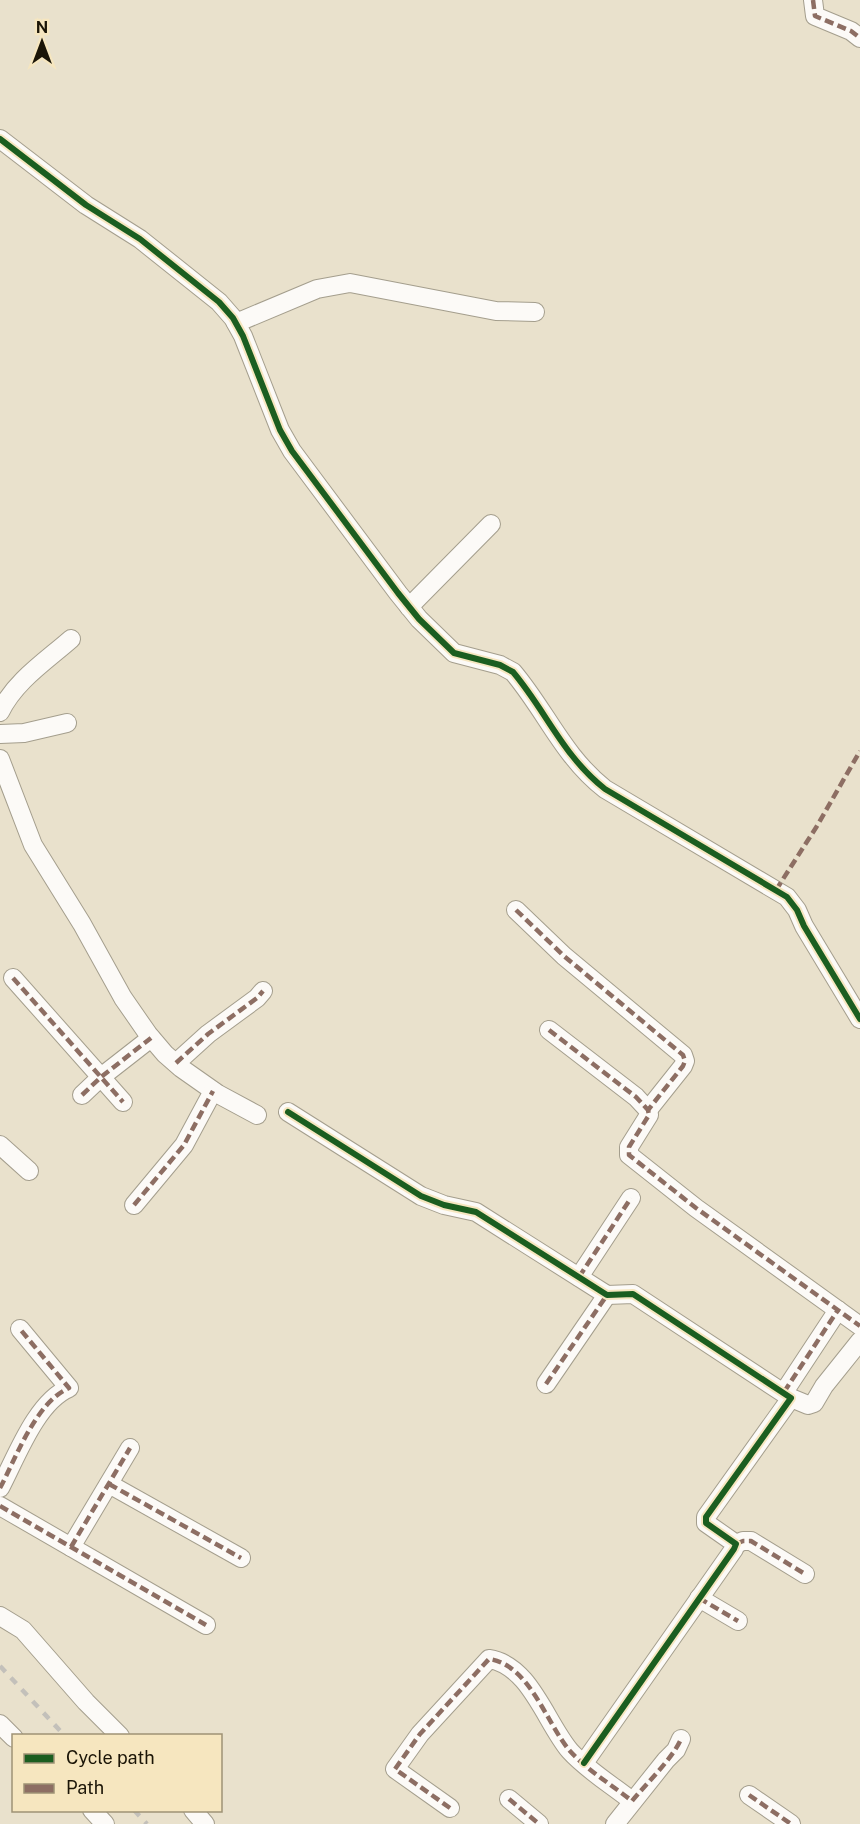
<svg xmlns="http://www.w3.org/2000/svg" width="860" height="1824" viewBox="0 0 860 1824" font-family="'Public Sans',sans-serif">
  <rect width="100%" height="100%" fill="#e9e1cc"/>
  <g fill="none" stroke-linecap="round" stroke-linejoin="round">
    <g stroke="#a49e8d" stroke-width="20">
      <g id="street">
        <path d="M813 0 815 16 851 31 860 38"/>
        <path d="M0 139 86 205 140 239 219 302 233 318 243 336 280 430 292 451 398 593 419 619 454 653 500 665 513 672C546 711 563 756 605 789L787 897 797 910 804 926 860 1019"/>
        <path d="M236 323 317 289 350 283 496 311 535 312"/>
        <path d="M409 607 491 524"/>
        <path d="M0 712C15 681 46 661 71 639"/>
        <path d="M0 734 24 733 67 723"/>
        <path d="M0 759 33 845 82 924 123 998 148 1034 165 1054 181 1068 218 1094 257 1115"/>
        <path d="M516 910 564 956 683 1055 685 1061 683 1066 648 1110"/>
        <path d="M13 978 123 1102"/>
        <path d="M549 1030 636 1097 648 1110 649 1115 629 1147V1155L696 1208 860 1326"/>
        <path d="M176 1063 208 1034 257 998 263 991"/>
        <path d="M82 1095 101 1077 151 1038"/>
        <path d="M288 1112 421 1196 444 1205 476 1212 607 1295 633 1294 791 1398 706 1517V1523L736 1544 734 1549 584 1763"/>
        <path d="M0 1145 29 1171"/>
        <path d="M134 1205 184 1145 213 1091"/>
        <path d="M579 1277 631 1198"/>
        <path d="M546 1384 607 1295"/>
        <path d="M784 1392 838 1310"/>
        <path d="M791 1398 808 1405 814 1403 824 1386 860 1341"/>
        <path d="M109 1484 241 1558"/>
        <path d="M0 1488C16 1458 36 1402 69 1388L20 1329"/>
        <path d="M0 1506 206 1625"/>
        <path d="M736 1544 743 1541H751L805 1574"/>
        <path d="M71 1547 130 1448"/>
        <path d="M699 1598 738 1621"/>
        <path d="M0 1616 23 1630 86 1702 120 1736"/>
        <path d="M0 1724 14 1738"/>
        <path d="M749 1795 791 1824"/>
        <path d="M509 1799 539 1824"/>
        <path d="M450 1808 395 1769 420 1734 489 1659C530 1665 546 1723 570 1751 587 1770 612 1785 632 1801"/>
        <path d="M92 1810 105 1824"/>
        <path d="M193 1810 205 1824"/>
        <path d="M615 1824 666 1760 676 1750 681 1739"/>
      </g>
    </g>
    <use href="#street" stroke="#fcfaf7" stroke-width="18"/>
    <g stroke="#c3c0ba" stroke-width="4.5" stroke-dasharray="8 8" stroke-linecap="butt">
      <path d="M0 1666 65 1736"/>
      <path d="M134 1810 147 1824"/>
    </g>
    <g stroke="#8d6e63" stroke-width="4.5" stroke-dasharray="9 4.5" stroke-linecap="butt">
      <path d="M813 0 815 16 851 31 860 38"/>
      <path d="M776 890 817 826 860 751"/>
      <path d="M516 910 564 956 683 1055 685 1061 683 1066 648 1110"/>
      <path d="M13 978 123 1102"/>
      <path d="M549 1030 636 1097 648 1110 649 1115 629 1147V1155L696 1208 860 1326"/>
      <path d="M176 1063 208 1034 257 998 263 991"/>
      <path d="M82 1095 101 1077 151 1038"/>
      <path d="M134 1205 184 1145 213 1091"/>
      <path d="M579 1277 631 1198"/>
      <path d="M546 1384 607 1295"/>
      <path d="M784 1392 838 1310"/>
      <path d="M109 1484 241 1558"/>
      <path d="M0 1488C16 1458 36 1402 69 1388L20 1329"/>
      <path d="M0 1506 206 1625"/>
      <path d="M736 1544 743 1541H751L805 1574"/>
      <path d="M71 1547 130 1448"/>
      <path d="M699 1598 738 1621"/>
      <path d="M749 1795 791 1824"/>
      <path d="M509 1799 539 1824"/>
      <path d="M450 1808 395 1769 420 1734 489 1659C530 1665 546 1723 570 1751 587 1770 612 1785 632 1801 646 1784 673 1758 681 1739"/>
    </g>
    <g stroke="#f6e6bf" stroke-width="10">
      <g id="cycleway">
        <path d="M0 139 86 205 140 239 219 302 233 318 243 336 280 430 292 451 398 593 419 619 454 653 500 665 513 672C546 711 563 756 605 789L787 897 797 910 804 926 860 1019"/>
        <path d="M288 1112 421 1196 444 1205 476 1212 607 1295 633 1294 791 1398 706 1517V1523L736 1544 734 1549 584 1763"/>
      </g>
    </g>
    <use href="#cycleway" stroke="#1b5e20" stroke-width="6"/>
  </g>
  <rect x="12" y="1734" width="210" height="78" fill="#f6e6bf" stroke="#9e9275" stroke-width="1.5"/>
  <rect x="24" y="1754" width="30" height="9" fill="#1b5e20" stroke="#9e9275" stroke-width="1.5"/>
  <text x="66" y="1764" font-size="18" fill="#1b1507">Cycle path</text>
  <rect x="24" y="1784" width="30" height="9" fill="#8d6e63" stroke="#9e9275" stroke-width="1.5"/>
  <text x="66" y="1794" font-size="18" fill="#1b1507">Path</text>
  <g transform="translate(42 42)" stroke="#f6e6bf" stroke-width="4.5" paint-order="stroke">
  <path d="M0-4.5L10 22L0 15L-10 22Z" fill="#1b1507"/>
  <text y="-9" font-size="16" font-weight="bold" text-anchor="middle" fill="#1b1507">N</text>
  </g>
</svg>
